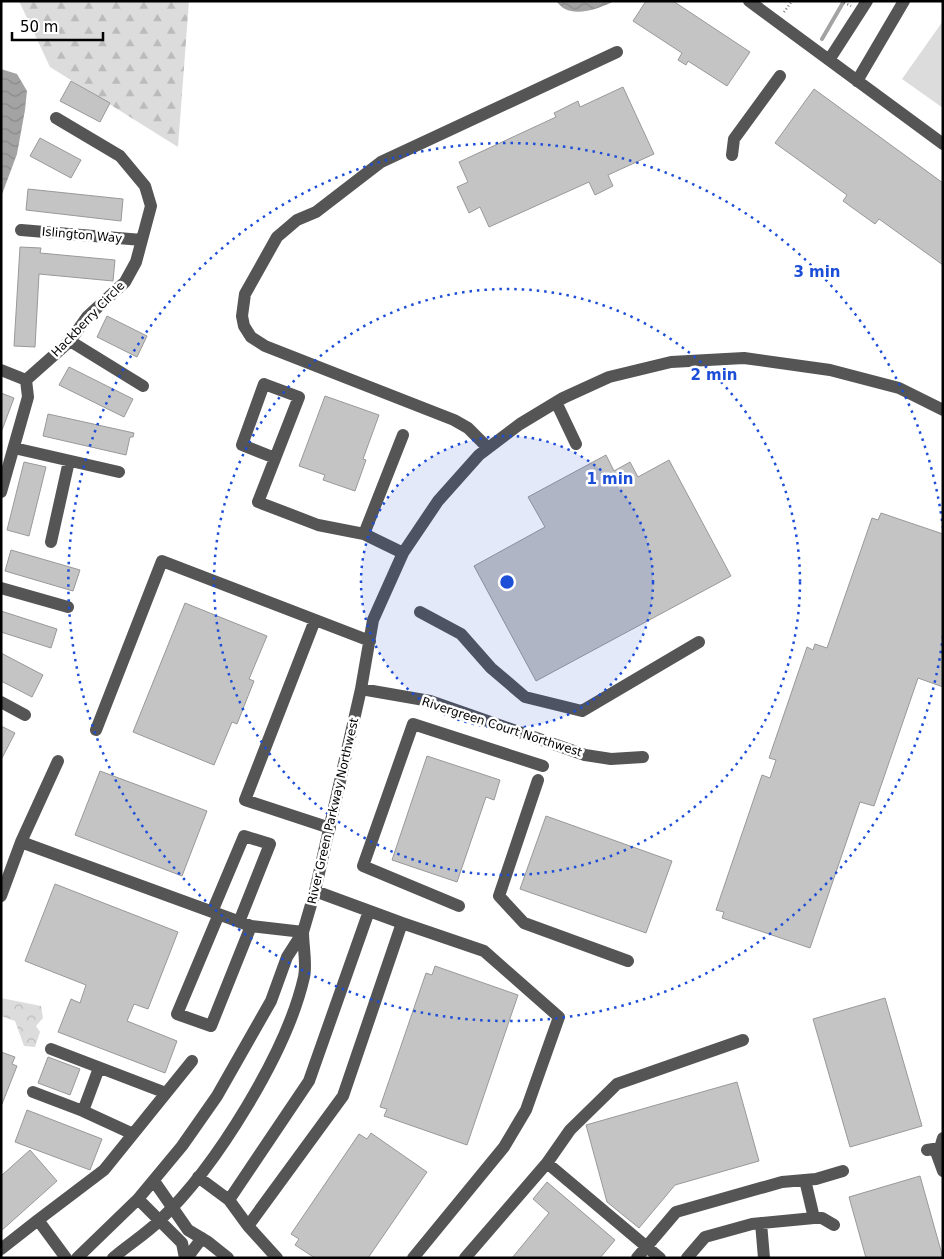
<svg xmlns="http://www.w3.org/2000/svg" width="944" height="1259" font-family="'DejaVu Sans',sans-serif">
<defs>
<pattern id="forest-firs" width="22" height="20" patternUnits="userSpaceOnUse" patternTransform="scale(1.25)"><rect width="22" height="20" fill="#dcdcdc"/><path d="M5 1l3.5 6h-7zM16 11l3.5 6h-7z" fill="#bbb"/></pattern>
<pattern id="park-crowns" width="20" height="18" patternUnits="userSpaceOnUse" patternTransform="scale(1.25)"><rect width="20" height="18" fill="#dcdcdc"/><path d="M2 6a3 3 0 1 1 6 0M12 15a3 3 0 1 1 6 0" fill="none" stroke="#bbb"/></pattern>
<pattern id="water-waves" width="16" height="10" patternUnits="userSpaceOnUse" patternTransform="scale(1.25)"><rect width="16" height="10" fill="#a3a3a3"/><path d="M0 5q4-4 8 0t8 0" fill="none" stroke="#8b8b8b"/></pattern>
</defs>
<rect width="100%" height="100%" fill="#fff"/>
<path fill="#dcdcdc" d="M 943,21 L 943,108 L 902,79 Z"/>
<path fill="url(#forest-firs)" d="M 19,1 L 189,1 L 178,147 L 50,67 Z"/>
<path fill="url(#park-crowns)" d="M 1,998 L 41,1006 L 43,1018 L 36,1026 L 40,1032 L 35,1047 L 24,1046 L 15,1021 L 1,1016 Z"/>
<path fill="url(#water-waves)" d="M 556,1 L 614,1 C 602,8 578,16 565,9 C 562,8 559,4 556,1 Z
M 1,69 L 17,74 L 27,91 L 25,110 L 17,154 L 1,197 Z"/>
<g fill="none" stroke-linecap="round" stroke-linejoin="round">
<path stroke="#a3a3a3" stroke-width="4" d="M 822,39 L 844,1"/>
</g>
<path fill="#c4c4c4" stroke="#999" d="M 646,1 L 673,1 L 750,52 L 727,86 L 688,61 L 686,65 L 678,60 L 682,53 L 633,21 Z
M 71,81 L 110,103 L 100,122 L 60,101 Z
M 623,87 L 654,154 L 608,175 L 613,186 L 595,195 L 589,182 L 489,227 L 480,207 L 469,213 L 457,187 L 468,182 L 459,162 L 556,117 L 554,113 L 578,101 L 580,107 Z
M 814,89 L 943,183 L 943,265 L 879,219 L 875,224 L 843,201 L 847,195 L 775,143 Z
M 40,138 L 81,160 L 71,178 L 30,156 Z
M 28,189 L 123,199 L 121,221 L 26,210 Z
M 20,247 L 41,248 L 40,253 L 115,260 L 113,281 L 39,274 L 35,347 L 14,346 Z
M 107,316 L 147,336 L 137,357 L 97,337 Z
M 69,367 L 133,399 L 124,417 L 59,385 Z
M 1,393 L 14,398 L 2,430 L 1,429 Z
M 325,396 L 379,415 L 363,459 L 366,460 L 355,491 L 323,480 L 325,475 L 299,466 Z
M 48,414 L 134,433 L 133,437 L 130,437 L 126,455 L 43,436 Z
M 606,455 L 614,471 L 630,462 L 638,477 L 669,460 L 731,576 L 536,681 L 474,566 L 545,527 L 528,497 Z
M 24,462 L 46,467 L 29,536 L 7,530 Z
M 881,513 L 943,534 L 943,687 L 918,678 L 874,806 L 860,802 L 810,948 L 722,918 L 724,912 L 716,910 L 762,775 L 770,778 L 776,760 L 769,758 L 807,647 L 813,650 L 815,644 L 827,648 L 872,518 L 878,520 Z
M 11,550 L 80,570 L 73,591 L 5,571 Z
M 185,603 L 267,636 L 249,679 L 254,681 L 237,724 L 232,722 L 214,765 L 133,732 Z
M 1,611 L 57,629 L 51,648 L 1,632 Z
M 1,653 L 43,675 L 32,697 L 1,681 Z
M 1,726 L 15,733 L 1,760 Z
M 427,756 L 500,780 L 494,800 L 486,797 L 457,882 L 392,860 Z
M 100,771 L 207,811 L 182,876 L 75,835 Z
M 546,816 L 672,861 L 646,933 L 520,889 Z
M 55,884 L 178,932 L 148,1009 L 134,1004 L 127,1021 L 177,1041 L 165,1073 L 58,1032 L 71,999 L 80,1003 L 86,985 L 25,961 Z
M 435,966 L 518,995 L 467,1145 L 384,1116 L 387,1109 L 380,1107 L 426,973 L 432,975 Z
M 885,998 L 922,1126 L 850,1147 L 813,1019 Z
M 1,1052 L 15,1057 L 12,1064 L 17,1066 L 2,1104 Z
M 48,1057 L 80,1069 L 70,1095 L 38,1083 Z
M 737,1082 L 759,1161 L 675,1185 L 639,1228 L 607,1202 L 586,1125 Z
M 27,1110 L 102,1139 L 90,1170 L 15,1142 Z
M 371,1133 L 427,1172 L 368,1258 L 315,1258 L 295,1245 L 299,1239 L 291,1234 L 359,1134 L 367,1139 Z
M 30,1150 L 57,1181 L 1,1231 L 1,1176 Z
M 920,1176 L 943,1258 L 866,1258 L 849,1197 Z
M 547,1182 L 615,1240 L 600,1258 L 512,1258 L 549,1213 L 533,1199 Z"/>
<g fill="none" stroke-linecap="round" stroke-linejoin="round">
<path stroke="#777" stroke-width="2.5" stroke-dasharray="1 2.5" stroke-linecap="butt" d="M 841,1 L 851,6
M 784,12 L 792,1"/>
<path stroke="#555" stroke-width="12" d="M 749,1 L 943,144
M 829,60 L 867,1
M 857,81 L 904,1
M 732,155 L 734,139 L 780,76
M 21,230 L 142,240
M 70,341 L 143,386
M 1,370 L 26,380
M 26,380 L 70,341 L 87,317 L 125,282 L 136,262 L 151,206 L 145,186 L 120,156 L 56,118
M 556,402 L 576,444
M 14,448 L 119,472
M 488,448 L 468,428 L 454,420 L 265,346 L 251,337 L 244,326 L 242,316 L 245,294 L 277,237 L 297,220 L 316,212 L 381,162 L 617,52
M 275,458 L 242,445 L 264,384 L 299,397 L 258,502 L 318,525 L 364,534
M 1,492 L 28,397 L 26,380
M 51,542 L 69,461
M 403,553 L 364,534 L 403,435
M 1,588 L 68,607
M 420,612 L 461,634 L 491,668 L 525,697 L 582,711 L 699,642
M 315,620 L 245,800 L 330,828
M 361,689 L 430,701 L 585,755 L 611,759 L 643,757
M 1,702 L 25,715
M 96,730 L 162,561 L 370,641
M 538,780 L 499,896 L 524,923 L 628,961
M 21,842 L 58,761
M 1,896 L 21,842 L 251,926 L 303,932
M 459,906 L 363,866 L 413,724 L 543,766
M 212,912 L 244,836 L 270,844 L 239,922
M 219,914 L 177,1014 L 211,1026 L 251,926
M 402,923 L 484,951 L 559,1017 L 526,1110 L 504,1147 L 413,1258
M 51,1049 L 166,1093
M 99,1068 L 83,1111 L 133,1134
M 33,1092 L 83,1111
M 935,1149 L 943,1171
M 927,1150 L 940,1148 L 943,1138
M 547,1163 L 660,1258
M 198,1177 L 229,1200
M 805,1180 L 814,1218 L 822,1218 L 834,1225
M 154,1181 L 188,1230 L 208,1242 L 228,1258
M 138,1199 L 182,1243 L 185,1258
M 38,1220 L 104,1170 L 192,1061
M 761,1223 L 764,1258
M 248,1226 L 229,1200 L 309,1081 L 369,911
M 1,1249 L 38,1220 L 66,1258
M 77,1258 L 138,1199 L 182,1146 L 217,1096 L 271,1001 L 287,957 L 303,932 L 315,891 L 361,689 L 373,620 L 403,553 L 438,501 L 479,455 L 520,424 L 563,398 L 609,377 L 671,362 L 744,358 L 830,370 L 899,388 L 943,410
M 113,1258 C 128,1245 146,1234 160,1220 C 216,1167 287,1052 304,977 C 307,964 303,946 303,932
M 187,1258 L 202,1238
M 277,1258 L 248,1226 L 343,1096 L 402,923 L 315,891
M 465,1258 L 547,1163 L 570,1130 L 617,1084 L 743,1040
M 637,1258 L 676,1212 L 782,1182 L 816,1179 L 843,1171
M 687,1258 L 705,1237 L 752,1224 L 814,1218"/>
</g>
<circle cx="507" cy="582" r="146" fill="#1d4ed8" fill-opacity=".12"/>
<g fill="none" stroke="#1d4ed8" stroke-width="2.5" stroke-dasharray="2.5 5">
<circle cx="507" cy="582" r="146"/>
<circle cx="507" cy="582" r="293"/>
<path d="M943 636A439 439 0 1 1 943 528"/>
</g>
<g text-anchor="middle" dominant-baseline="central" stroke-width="5" stroke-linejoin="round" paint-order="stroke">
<g font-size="12" fill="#000" stroke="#fff">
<text transform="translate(82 235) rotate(5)">Islington Way</text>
<text transform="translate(88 319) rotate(-46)">Hackberry Circle</text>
<text transform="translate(502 727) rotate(18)">Rivergreen Court Northwest</text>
<text transform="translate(333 811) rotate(-77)">River Green Parkway Northwest</text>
</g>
</g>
<circle cx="507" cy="582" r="8" fill="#1d4ed8" stroke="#fff" stroke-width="2.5"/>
<g font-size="15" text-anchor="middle" font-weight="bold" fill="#1d4ed8" stroke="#fff" stroke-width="5" stroke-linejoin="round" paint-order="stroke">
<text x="817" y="277">3 min</text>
<text x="714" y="380">2 min</text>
<text x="610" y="484">1 min</text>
</g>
<rect width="944" height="1259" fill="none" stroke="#000000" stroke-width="5"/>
<path d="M12 32v8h91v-8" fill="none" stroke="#000000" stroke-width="2.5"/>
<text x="20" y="32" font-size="15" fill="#000000" stroke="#ffffff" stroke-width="4" paint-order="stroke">50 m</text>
</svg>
